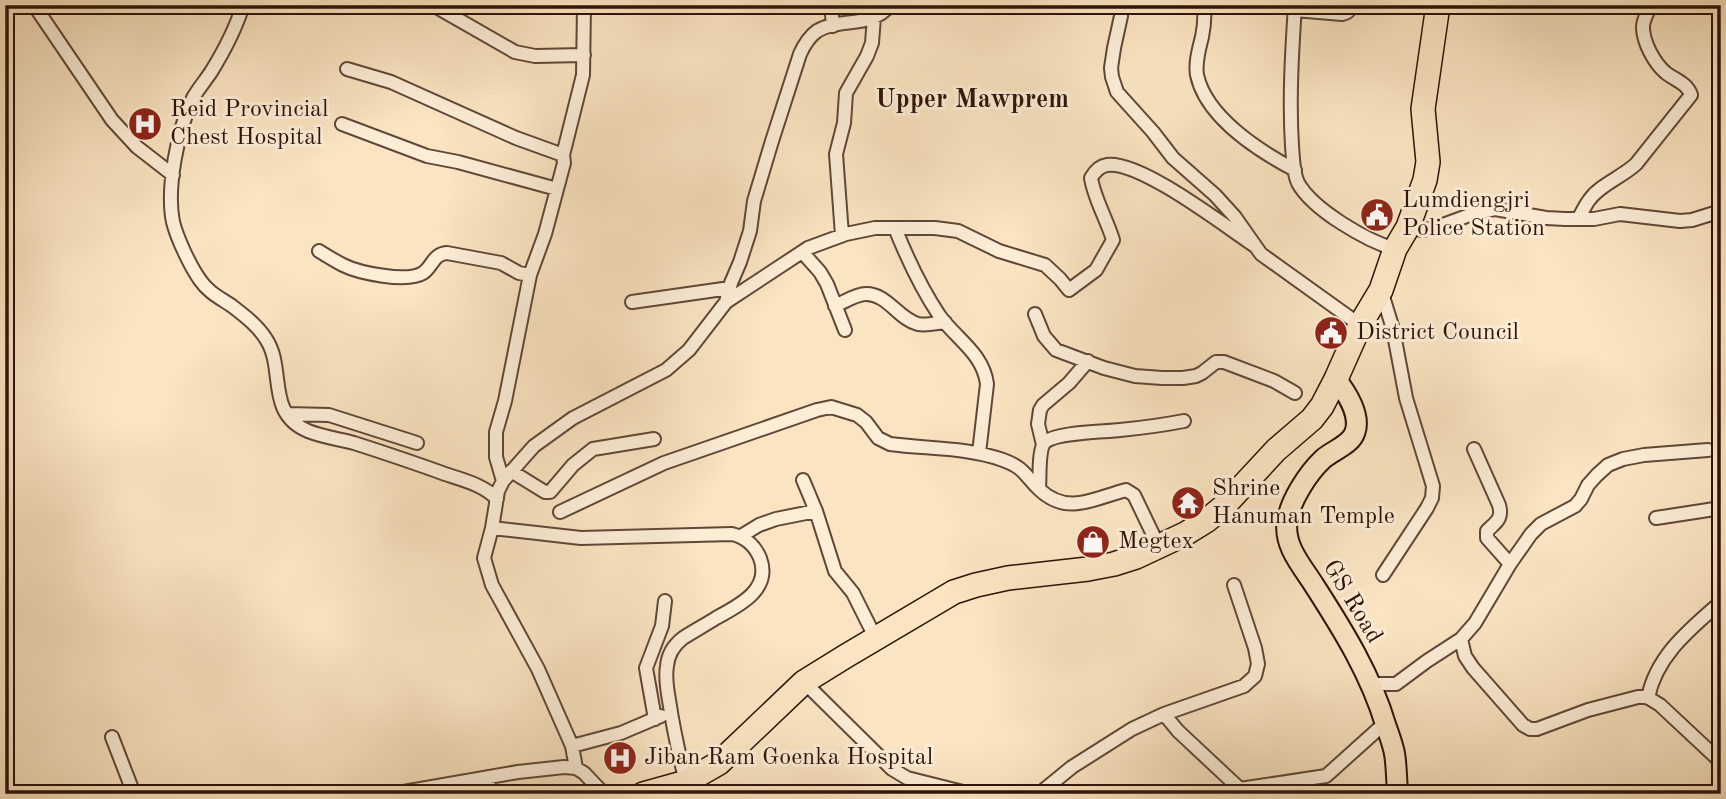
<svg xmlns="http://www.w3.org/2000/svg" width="1726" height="799" font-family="'Old Standard TT',serif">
<rect width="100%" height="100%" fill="#fae4c1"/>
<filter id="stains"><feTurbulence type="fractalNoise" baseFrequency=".00286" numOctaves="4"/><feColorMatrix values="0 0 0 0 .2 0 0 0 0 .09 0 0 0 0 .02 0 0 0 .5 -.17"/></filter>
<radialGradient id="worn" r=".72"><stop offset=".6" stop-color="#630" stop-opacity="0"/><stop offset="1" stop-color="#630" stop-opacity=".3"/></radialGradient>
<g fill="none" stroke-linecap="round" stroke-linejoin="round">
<g stroke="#604737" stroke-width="16">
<path id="street" d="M 34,5 L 112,120 L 137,147 L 173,175
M 243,5 C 236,28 224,51 211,72 C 205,81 198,89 193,98 C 178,129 166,188 173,222 C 177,238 190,266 200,280 C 208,292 220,298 232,306 C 245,316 258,326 266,339 C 286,369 265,413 308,431 C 323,437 339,439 354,443 C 385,453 415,463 445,474 C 463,480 484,485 497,499
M 433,5 L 515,52 L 535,56 L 584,55
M 831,5 L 833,26
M 1121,5 L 1121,16 L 1114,48 L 1111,68 L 1112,77 L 1117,92 L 1153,132 L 1173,158 L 1215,195 L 1235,217 L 1261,254 L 1360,325
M 1204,5 C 1205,16 1204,27 1202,37 C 1199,49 1195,62 1197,75 C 1206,117 1259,151 1295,170
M 1295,5 C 1292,52 1289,99 1292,146 C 1293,158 1293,173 1298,183 C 1313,210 1367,241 1395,249
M 1295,10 L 1342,14 C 1348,13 1350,11 1351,5
M 347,69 L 391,82 L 516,138 L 563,155
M 342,124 L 427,156 L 458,162 L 557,189
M 1578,219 C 1582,213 1585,205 1590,199 C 1600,185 1622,177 1636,164 L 1691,95 C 1687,83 1675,80 1666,73 C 1654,63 1643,42 1643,27 C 1643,19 1648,12 1651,5
M 1408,227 L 1421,230 L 1432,229 L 1475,213 L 1495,209 L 1546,218 L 1565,219 L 1594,219 L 1620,214 L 1680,221 L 1692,220 L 1721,211
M 895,228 C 907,258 921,288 939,315 C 956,339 983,353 987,384 L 979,453
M 842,235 L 836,154 L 844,123 L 846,93 L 867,56 L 872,43 L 874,17
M 319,251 C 327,256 335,261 343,265 C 359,273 407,283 423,273 C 433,266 433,254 447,253 L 501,263 L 519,273 L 530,275
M 803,253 L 820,272 L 827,284 L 845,330
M 1381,290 L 1393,329 L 1406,398 L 1433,486 L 1432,498 L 1427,508 L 1383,575
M 632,302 L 730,288
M 726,302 L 731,283 L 740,262 L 750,231 L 754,201 L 772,141 L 800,54 C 804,45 809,37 817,31 C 840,17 871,29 890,5
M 835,306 C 844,302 856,294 866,294 C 888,294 898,319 918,324 C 926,326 936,323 945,322
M 1035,314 L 1044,336 L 1056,350 L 1104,368 L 1135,376 L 1162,378 L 1183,378 L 1196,376 L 1202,373 L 1216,362 L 1224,362 L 1274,381 L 1295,393
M 287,414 L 329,415 L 417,443
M 1043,445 L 1038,424 L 1040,410 L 1043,405 L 1069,383 L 1088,361
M 1474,449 L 1499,505 C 1503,519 1496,522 1487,531 L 1487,538 L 1510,564
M 511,471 L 545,492 L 550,492 L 573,465 L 593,449 L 654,439
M 803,480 L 816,511 L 835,571 L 853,593 L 876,639
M 503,481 L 496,457 L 496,432 L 505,401 L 530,275 L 545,234 L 564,163 L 563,155 L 583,75 L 584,5
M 1039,489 C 1040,479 1038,449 1045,442 C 1057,432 1104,432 1120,430 C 1141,428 1163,425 1184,421
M 560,512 L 664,463 L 817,410 L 831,407 L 857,415 L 866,422 L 878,438 L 890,444 C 927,449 967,447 1003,460 C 1025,468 1025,476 1040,490 C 1068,516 1095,498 1126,490 L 1134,495 L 1159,547
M 1656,518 L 1721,508
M 492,528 L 484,558 L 492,585 L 538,669 L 572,746 L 576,768
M 741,536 L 759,525 L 776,519 L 816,511
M 1461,639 L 1465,656 L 1473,668 L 1523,725 L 1530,729 L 1537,729 L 1588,710 L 1638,697 L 1647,697 L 1660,705 L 1721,762
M 804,682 L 892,769 L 907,778 L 971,794
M 1370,684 L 1396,684 L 1427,661 L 1461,639 L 1475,623 L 1510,564 L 1531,534 L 1541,524 L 1575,506 L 1581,499 L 1588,485 L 1597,475 L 1608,465 L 1623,459 L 1644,455 L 1708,450
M 1648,698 C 1656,656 1690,629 1721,602
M 1164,714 L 1178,731 L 1240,789
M 655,719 L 646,668 L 662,626 L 665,601
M 112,737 L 134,794
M 572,746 L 621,733 L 661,716
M 488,777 L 490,794
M 686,782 C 679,755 673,727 669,700 C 667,689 665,677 667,666 C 668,654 674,645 683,638 C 694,631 705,625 716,618 C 738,606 772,590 760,558 C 755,546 745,537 732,534 L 581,538 L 492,528 L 498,491 L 503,481 L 534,446 L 573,418 L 666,370 L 689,350 L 726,302 L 808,248 L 846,234 L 875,228 L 935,228 L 958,231 L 999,251 L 1045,265 L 1060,279 L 1069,290 L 1096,270 L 1113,240 C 1107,220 1094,198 1091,178 C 1095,171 1100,166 1107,165 C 1140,160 1226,227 1255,246
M 392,794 L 518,772 L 564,767 L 576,768 L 584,773 L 604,794
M 1039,794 L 1072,767 L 1132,729 L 1164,714 L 1244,686 L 1255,676 L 1258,664 L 1255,648 L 1234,585
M 1232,794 L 1240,789 L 1326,776 L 1385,723"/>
</g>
<g stroke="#2d1309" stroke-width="23">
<path id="primary" d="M 1336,379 C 1346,392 1361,415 1355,432 C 1351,445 1333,450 1323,459 C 1308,473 1289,502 1287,523 C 1284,546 1302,566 1314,585 C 1343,630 1371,675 1386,726 C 1389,734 1392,743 1394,751 C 1397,765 1396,780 1398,794"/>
</g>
<g stroke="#2d1309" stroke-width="26">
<path id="highway" d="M 643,794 L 686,782 L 719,763 L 804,682 L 846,656 L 954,592 L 976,585 L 1008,578 L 1088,569 L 1114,564 L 1136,557 L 1185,534 L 1206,521 L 1223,507 L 1276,450 L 1312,419 L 1322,406 L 1336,379 L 1360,325 L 1381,290 L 1395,249 L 1408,227 L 1425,180 L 1428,162 L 1423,109 L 1438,5"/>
</g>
<use href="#street" stroke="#fcedd7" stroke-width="12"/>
<use href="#primary" stroke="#fae4c1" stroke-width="19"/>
<use href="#highway" stroke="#fae4c1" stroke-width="23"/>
</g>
<defs>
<g id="hospital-disc" transform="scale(1.75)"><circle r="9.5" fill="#8f2418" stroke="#fcedd7"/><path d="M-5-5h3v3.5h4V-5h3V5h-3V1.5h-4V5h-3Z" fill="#fff"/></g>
<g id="civic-disc" transform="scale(1.75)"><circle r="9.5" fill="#8f2418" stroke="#fcedd7"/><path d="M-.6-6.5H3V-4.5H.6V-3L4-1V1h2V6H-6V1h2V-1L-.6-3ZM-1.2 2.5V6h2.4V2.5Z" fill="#fff"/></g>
<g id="temple-disc" transform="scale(1.75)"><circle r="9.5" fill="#8f2418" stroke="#fcedd7"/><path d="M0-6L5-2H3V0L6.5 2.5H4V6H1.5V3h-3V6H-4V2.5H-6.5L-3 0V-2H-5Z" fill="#fff"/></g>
<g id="shop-disc" transform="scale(1.75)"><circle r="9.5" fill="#8f2418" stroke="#fcedd7"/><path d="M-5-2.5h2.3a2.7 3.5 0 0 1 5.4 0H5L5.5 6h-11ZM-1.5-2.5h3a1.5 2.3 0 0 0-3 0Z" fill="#fff"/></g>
</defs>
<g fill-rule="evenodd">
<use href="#hospital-disc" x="145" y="124"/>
<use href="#civic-disc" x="1377" y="215"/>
<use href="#civic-disc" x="1331" y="333"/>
<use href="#temple-disc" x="1188" y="503"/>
<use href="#shop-disc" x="1093" y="542"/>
<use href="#hospital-disc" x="620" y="758"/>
</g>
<g text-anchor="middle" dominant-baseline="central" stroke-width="6" stroke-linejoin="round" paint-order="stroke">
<g font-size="24" fill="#2d1309" stroke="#fcedd7" text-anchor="start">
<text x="170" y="110">Reid Provincial<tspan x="170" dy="28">Chest Hospital</tspan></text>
<text x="1402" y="201">Lumdiengjri<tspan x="1402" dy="28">Police Station</tspan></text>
<text x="1356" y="333">District Council</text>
<text x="1212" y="489">Shrine<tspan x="1212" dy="28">Hanuman Temple</tspan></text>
<text x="1118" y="542">Megtex</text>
<text x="644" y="758">Jiban Ram Goenka Hospital</text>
</g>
<g font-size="24" fill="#2d1309" stroke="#fcedd7">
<text transform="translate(1352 602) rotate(59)">GS Road</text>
</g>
<g font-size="26" font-weight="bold" fill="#2d1309" stroke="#fcedd7">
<text x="972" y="100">Upper Mawprem</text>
</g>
</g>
<rect width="1726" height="799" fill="none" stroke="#fae4c1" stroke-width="28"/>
<rect x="7" y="7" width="1712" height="785" fill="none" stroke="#2d1309" stroke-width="3.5"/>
<rect x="14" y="14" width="1698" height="771" fill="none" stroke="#2d1309" stroke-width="2"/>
<rect width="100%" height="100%" filter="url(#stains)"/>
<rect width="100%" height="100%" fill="url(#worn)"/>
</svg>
